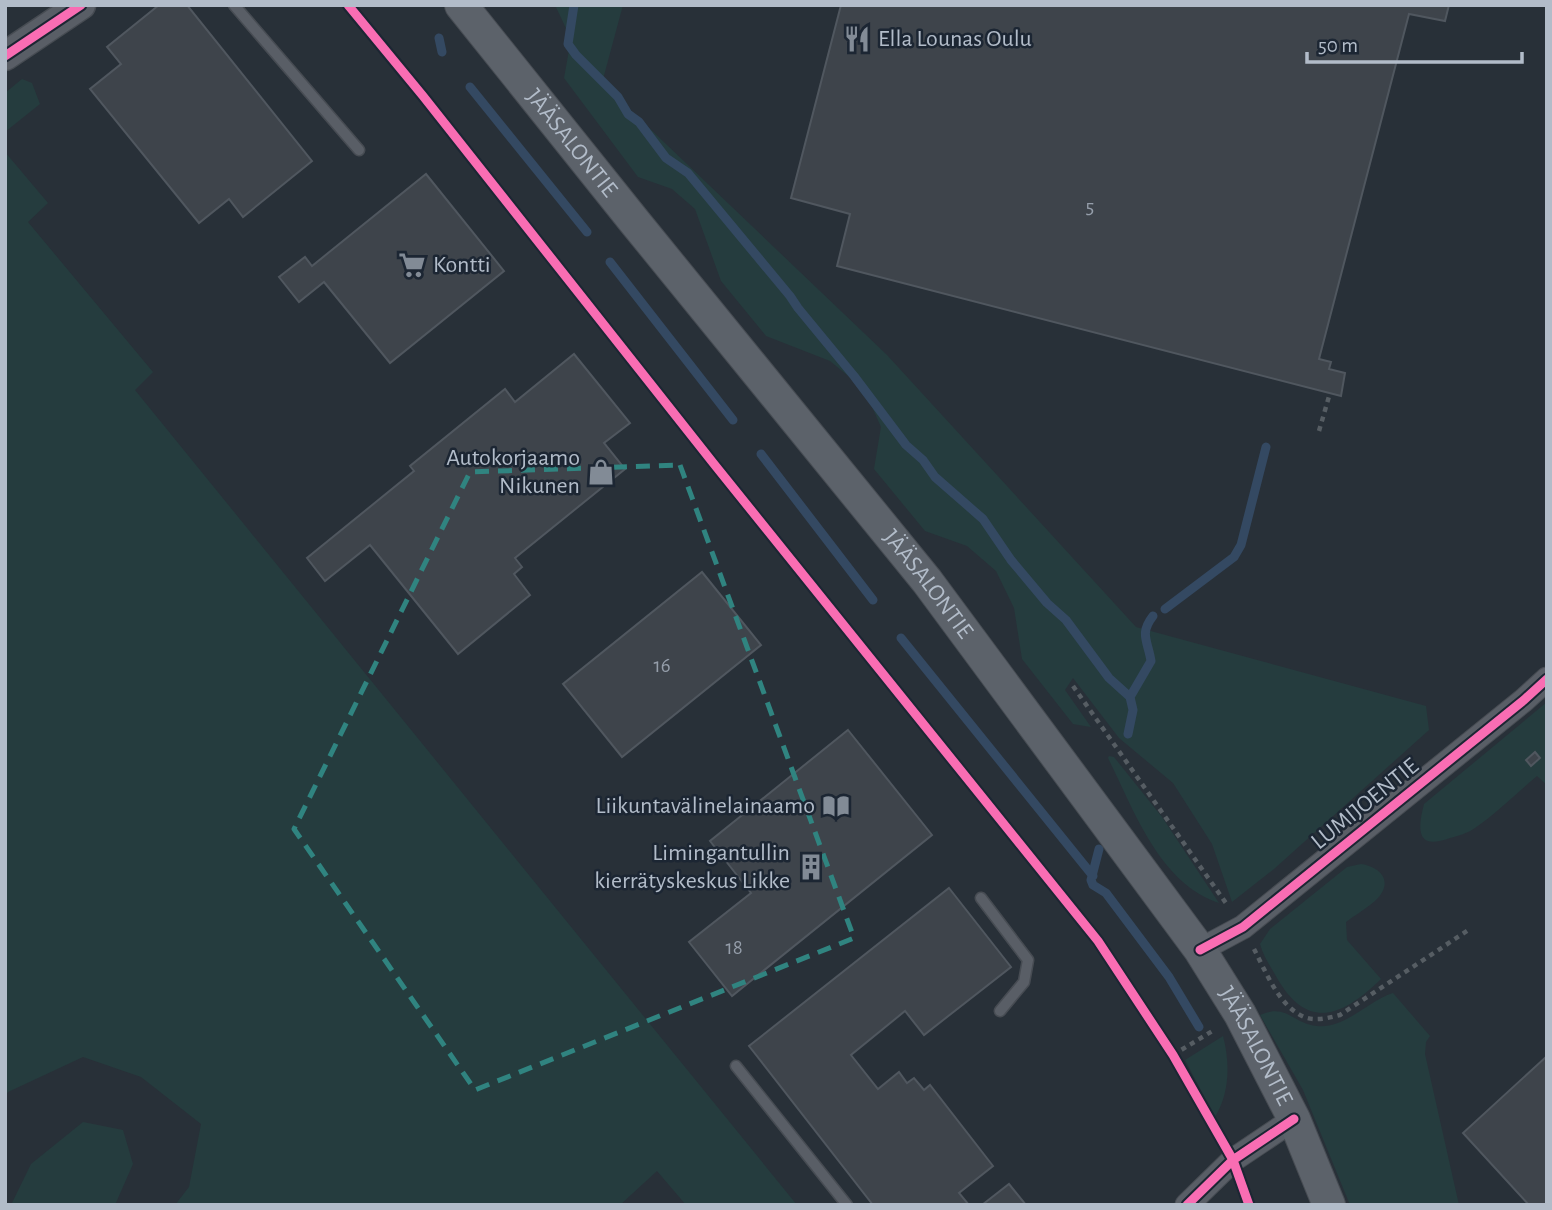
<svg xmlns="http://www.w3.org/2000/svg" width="1552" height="1210" font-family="'Alegreya Sans',sans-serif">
<rect width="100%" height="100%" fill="#283038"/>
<path fill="#253c3e" d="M 555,5 L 623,5 L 602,83 L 887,355 L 1136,627 L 1426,706 L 1429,730 L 1274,869 L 1232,902 L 1212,844 L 1173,783 L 1119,738 L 1073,678 L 1065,690 L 1091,727 L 1073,724 L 1022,659 L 1014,608 L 996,571 L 967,546 L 925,531 L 874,469 L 881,427 L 864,389 L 830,361 L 766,336 L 721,281 L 695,209 L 672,189 L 638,177 L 564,78 L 571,39 Z
M 22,79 L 32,83 L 40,104 L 5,132 L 5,93 Z
M 5,152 L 48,203 L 28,222 L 153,372 L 135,390 L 797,1205 L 686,1205 L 657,1171 L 620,1205 L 175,1205 L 189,1187 L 201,1124 L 141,1077 L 83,1057 L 8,1092 L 5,1097 Z
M 1547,702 L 1547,785 L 1537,776 C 1517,793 1497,813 1475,828 C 1468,833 1458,836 1450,838 C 1417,850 1417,831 1424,804 Z
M 1109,756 L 1114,757 L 1162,817 L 1219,903 C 1159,883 1134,810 1108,758 Z
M 1361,864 C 1376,866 1392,877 1381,894 C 1376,903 1355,915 1346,922 L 1347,940 L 1381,979 C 1343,1016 1308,1032 1277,978 C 1271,967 1263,956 1260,944 L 1270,929 L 1347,867 Z
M 1393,993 L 1430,1036 L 1426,1042 L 1425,1054 L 1459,1205 L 1350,1205 L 1303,1090 L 1260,1015 C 1287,1003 1293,1024 1317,1026 C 1345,1029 1368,1001 1393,993 Z
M 1223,1036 C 1230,1062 1230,1093 1215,1117 L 1185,1060 Z
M 83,1122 L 123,1130 L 133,1164 L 115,1205 L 11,1205 L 31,1164 Z"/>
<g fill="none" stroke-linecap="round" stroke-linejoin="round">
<path stroke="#344962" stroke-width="9" d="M 574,5 L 568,44 L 576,55 L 618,97 L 628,114 L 639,122 L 666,158 L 688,173 L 790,296 L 798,308 L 854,376 L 906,445 L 923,460 L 935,477 L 983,519 L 1011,560 L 1047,603 L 1066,620 L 1109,678 L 1130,697
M 439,38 L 442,52
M 470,87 L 587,232
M 610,262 L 733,420
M 761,454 L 873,600
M 1165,609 L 1234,557 L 1241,545 L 1266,447
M 901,638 L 1093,876
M 1128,734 L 1133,710 L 1130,697 L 1151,661 C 1148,641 1139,634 1153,616
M 1099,849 L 1091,880 L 1093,885 L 1106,893 L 1169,977 L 1199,1027"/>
</g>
<path fill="#3e444b" stroke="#50575f" stroke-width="2" d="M 159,5 L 187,5 L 312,161 L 243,217 L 229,199 L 199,223 L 90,89 L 121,64 L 107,47 Z
M 841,5 L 1449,5 L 1445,21 L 1409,14 L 1319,359 L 1331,362 L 1329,369 L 1345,373 L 1341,396 L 837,266 L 850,214 L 791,198 Z
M 426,174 L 504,271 L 390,363 L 324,282 L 299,302 L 279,277 L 305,257 L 312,266 Z
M 574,354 L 630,423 L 604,443 L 625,469 L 515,558 L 522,567 L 514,574 L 530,595 L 458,654 L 370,545 L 325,581 L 307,558 L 414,471 L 410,466 L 505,389 L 515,402 Z
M 702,572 L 761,645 L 622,757 L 563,684 Z
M 848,730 L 932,835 L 732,996 L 689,942 L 751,893 L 710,841 Z
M 1535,752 L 1540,758 L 1531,766 L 1526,760 Z
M 949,888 L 1011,967 L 924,1035 L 905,1011 L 851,1055 L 878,1089 L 899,1072 L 907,1083 L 914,1078 L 924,1090 L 930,1085 L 993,1166 L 959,1193 L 969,1205 L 873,1205 L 749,1046 Z
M 1547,1056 L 1547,1205 L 1529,1205 L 1463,1133 Z
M 1009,1184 L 1026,1205 L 982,1205 Z"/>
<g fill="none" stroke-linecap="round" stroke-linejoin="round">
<g stroke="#474c53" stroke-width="13">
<path id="service" d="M 234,5 L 359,150
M 981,898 L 1028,960 L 1024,982 L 1000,1011
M 736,1066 L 847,1205"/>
</g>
<g stroke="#474c53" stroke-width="25">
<path id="minor" d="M 1200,950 L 1243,927 L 1524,700 L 1547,679
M 1187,1205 L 1233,1160 L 1294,1119"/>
</g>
<g stroke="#474c53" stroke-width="31">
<path id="tertiary" d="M 5,56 L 81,5"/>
</g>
<g stroke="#474c53" stroke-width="34">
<g id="secondary">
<path id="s1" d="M 461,5 L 634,221 L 927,581 L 1200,950 L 1240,1014 L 1294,1119 L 1329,1205"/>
</g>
</g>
<path stroke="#565d63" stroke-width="4.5" stroke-dasharray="5 5" stroke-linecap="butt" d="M 1319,431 L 1330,393
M 1073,686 L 1228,906
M 1254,949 C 1266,972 1278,1004 1302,1016 C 1314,1022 1328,1018 1340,1015 L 1470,929
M 1173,1055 L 1214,1030"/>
<use href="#service" stroke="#595e66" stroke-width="10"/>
<use href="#minor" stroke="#595e66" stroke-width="23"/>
<use href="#tertiary" stroke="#595e66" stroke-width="28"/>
<use href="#secondary" stroke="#5c626a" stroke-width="32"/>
<g stroke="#1c2633" stroke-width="13">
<path id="cycleway" d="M 348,5 L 423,96 L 714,464 L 1098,941 L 1173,1055 L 1233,1160 L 1249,1205
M 5,56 L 81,5
M 1200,950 L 1243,927 L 1524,700 L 1547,679
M 1187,1205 L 1233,1160 L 1294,1119"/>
</g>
<use href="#cycleway" stroke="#f96db3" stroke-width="9"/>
</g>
<path fill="none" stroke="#308480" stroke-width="5" stroke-dasharray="14 9" stroke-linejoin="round" d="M 680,465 L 854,938 L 475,1090 L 294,829 L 470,472 Z"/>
<defs>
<g id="restaurant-bare" transform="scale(2.1)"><path d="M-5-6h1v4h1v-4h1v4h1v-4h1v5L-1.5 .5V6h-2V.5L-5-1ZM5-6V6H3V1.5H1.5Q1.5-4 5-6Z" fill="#828b96" stroke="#1c2633" stroke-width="2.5" paint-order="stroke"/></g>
<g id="supermarket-bare" transform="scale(2.1)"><path d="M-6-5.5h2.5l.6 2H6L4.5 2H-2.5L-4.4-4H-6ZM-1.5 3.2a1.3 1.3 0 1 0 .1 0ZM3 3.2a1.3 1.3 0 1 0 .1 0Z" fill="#828b96" stroke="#1c2633" stroke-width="2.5" paint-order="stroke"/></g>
<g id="shop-bare" transform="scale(2.1)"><path d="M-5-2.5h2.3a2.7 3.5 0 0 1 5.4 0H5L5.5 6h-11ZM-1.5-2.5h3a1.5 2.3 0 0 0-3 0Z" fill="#828b96" stroke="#1c2633" stroke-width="2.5" paint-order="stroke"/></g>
<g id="library-bare" transform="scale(2.1)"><path d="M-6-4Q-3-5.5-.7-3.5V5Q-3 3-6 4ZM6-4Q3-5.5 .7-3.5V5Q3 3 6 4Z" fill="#828b96" stroke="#1c2633" stroke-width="2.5" paint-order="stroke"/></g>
<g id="building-bare" transform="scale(2.1)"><path d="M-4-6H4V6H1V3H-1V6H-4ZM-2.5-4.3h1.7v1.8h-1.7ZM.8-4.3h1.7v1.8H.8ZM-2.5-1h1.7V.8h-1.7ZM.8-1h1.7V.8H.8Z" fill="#828b96" stroke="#1c2633" stroke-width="2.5" paint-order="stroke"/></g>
</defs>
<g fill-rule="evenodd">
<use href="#restaurant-bare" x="857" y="39"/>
<use href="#supermarket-bare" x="412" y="265"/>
<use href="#shop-bare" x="601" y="472"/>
<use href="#library-bare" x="836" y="806"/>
<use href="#building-bare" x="811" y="867"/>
</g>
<g text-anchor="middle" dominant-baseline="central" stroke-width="5" stroke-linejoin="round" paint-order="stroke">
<g font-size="21" fill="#959eaa">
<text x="1090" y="206">5</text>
<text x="662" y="665">16</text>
<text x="734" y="947">18</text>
</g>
<g font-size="24" fill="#b2bcc9" stroke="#1c2633" text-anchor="end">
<text x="878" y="39" text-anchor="start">Ella Lounas Oulu</text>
<text x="433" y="265" text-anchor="start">Kontti</text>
<text x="580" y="458">Autokorjaamo<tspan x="580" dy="28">Nikunen</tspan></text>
<text x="815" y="806">Liikuntavälinelainaamo</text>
<text x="790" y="853">Limingantullin<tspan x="790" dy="28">kierrätyskeskus Likke</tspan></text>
</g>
<g font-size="24" fill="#b2bcc9" stroke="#1c2633">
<text stroke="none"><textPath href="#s1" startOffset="177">JÄÄSALONTIE</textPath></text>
<text stroke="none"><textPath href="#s1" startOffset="744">JÄÄSALONTIE</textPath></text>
<text transform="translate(1365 804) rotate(-39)">LUMIJOENTIE</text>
<text stroke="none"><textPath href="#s1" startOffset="1311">JÄÄSALONTIE</textPath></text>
</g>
</g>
<rect width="1552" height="1210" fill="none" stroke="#b2bcc9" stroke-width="14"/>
<path d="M1307 52v10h215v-10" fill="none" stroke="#b2bcc9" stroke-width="3.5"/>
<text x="1318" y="52" font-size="21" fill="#b2bcc9" stroke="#1c2633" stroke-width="5" paint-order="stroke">50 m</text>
</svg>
